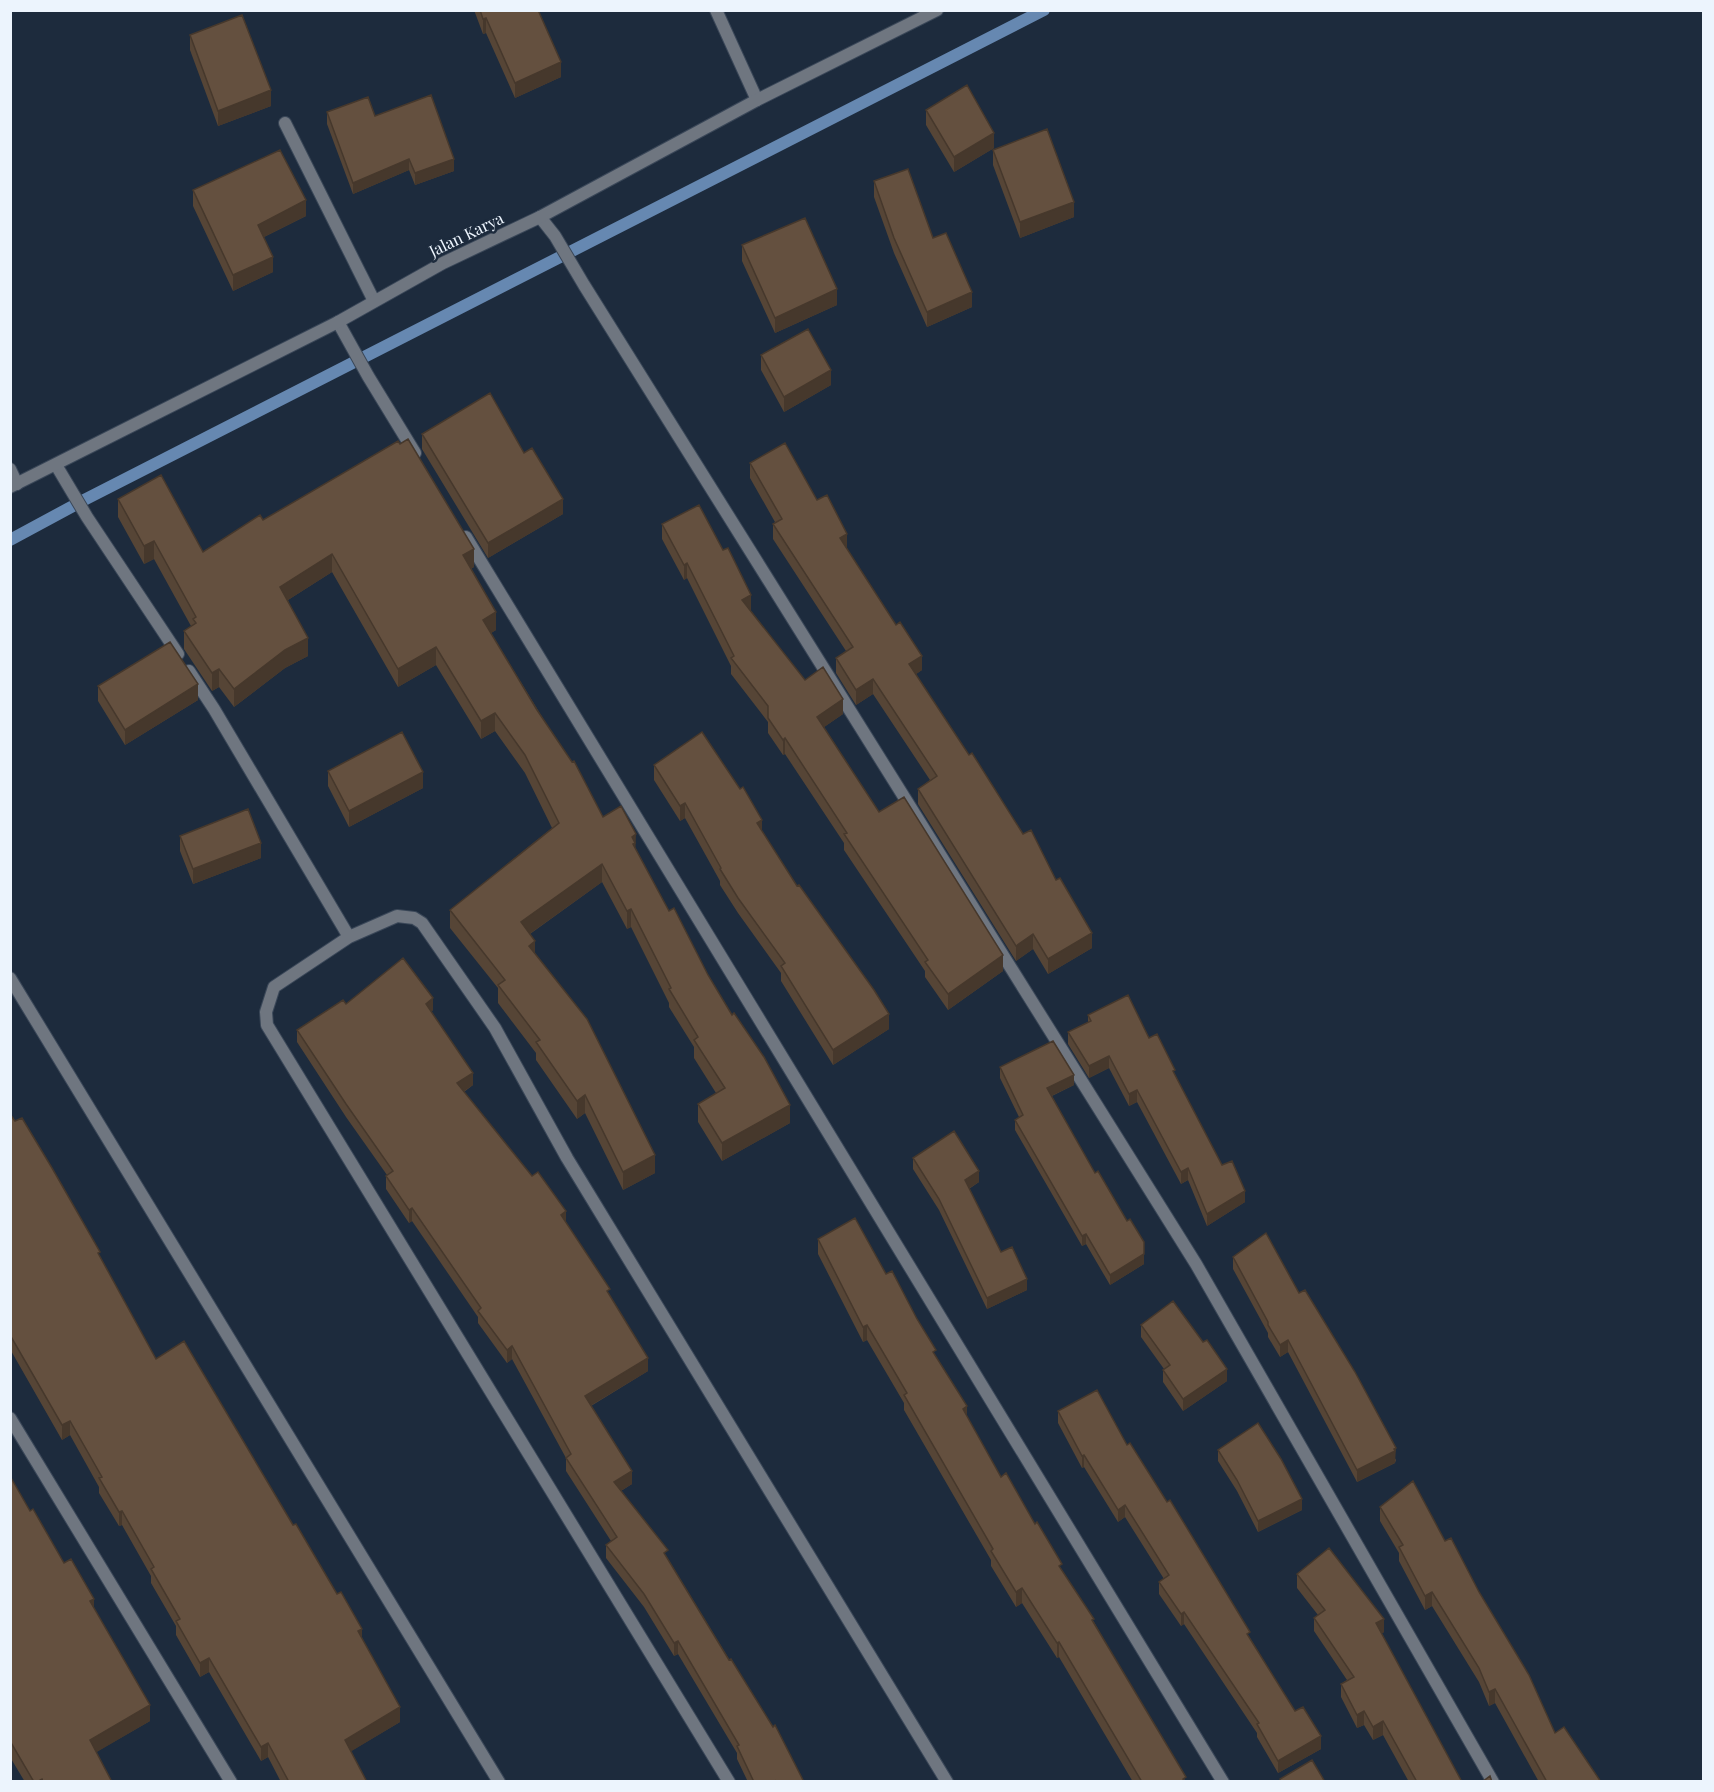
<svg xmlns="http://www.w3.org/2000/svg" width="1714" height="1792" font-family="'Playfair Display',serif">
<rect width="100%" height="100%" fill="#1d2b3d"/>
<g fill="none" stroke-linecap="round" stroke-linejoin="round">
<path stroke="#6688b1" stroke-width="12" d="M 10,540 L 86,499 L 1044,10"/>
<g stroke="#3a4758" stroke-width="14">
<path id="service" d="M 285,123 L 374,301"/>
</g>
<g stroke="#3a4758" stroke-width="14">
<path id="minor" d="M 716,10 L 757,100
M 540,217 L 555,236 L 584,285 L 1196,1264 L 1493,1782
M 338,322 L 368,376 L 415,453
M 56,465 L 87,517 L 178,654
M 10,469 L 17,484
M 466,537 L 1223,1782
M 189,671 L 214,709 L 349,937
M 10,978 L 499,1782
M 10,1418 L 231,1782
M 729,1782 L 267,1025 L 266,1012 L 274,987 L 349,937 L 397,916 L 414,918 L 422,923 L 495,1028 L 567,1158 L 947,1782"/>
</g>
<g stroke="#3a4758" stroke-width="14">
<path id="tertiary" d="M 10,487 L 338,322 L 443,263 L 540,217 L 757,100 L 937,10"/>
</g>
<use href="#service" stroke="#6f7680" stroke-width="12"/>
<use href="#minor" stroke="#6f7680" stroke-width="12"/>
<use href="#tertiary" stroke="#6f7680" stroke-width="12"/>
</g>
<path fill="#564536" d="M 474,10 L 538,10 L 561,77 L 515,98 L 486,33 L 483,34 Z
M 190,35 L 271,106 L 218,126 L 190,50 Z
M 926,110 L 994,148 L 954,172 L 926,125 Z
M 327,112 L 375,116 L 454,171 L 415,185 L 409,170 L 353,194 L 327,124 Z
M 993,150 L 1074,217 L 1020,238 L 993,165 Z
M 874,181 L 972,307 L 927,327 L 894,253 L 874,197 Z
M 193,190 L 306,216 L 264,237 L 273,272 L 233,291 L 193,206 Z
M 742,245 L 837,305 L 775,333 L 742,261 Z
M 761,355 L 831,385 L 784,412 L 761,370 Z
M 422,434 L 524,453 L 563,514 L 488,558 L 422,449 Z
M 750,463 L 817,500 L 922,670 L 916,674 L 1092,948 L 1048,974 L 1033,949 L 1016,961 L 918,804 L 918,789 L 930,780 L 873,694 L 856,705 L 836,673 L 836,658 L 846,651 L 773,539 L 773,524 L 775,522 L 750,478 Z
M 118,499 L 203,552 L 263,520 L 474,567 L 471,569 L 496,630 L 491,633 L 603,817 L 636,849 L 669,911 L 708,975 L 790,1123 L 722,1161 L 698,1122 L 698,1104 L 716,1093 L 694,1058 L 694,1047 L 669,1007 L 669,1003 L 631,927 L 627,929 L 602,882 L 530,934 L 535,954 L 655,1173 L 623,1190 L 585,1113 L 577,1119 L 536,1060 L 536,1053 L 498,1003 L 498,988 L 450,928 L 450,910 L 552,828 L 525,773 L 495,731 L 481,739 L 436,665 L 398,687 L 332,572 L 288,600 L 308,656 L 285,668 L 234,707 L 219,687 L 212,691 L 184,649 L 184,631 L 191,626 L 154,559 L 144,564 L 118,517 Z
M 662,524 L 751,611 L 805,680 L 843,714 L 824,727 L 879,812 L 1003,971 L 948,1010 L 925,977 L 925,971 L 844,850 L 844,843 L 785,754 L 783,755 L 768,733 L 768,722 L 731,674 L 731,666 L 687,578 L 684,580 L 662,539 Z
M 98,686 L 198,700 L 125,745 L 98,701 Z
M 654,765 L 762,831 L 889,1029 L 833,1065 L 781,981 L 781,973 L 738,913 L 720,885 L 720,881 L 685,818 L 680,821 L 654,780 Z
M 328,771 L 423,788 L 349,827 L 328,786 Z
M 180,836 L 261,858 L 193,884 L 180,851 Z
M 346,1004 L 433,1010 L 431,1012 L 473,1085 L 464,1092 L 566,1222 L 610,1296 L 648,1371 L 591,1406 L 632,1484 L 621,1491 L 668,1559 L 804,1782 L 748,1782 L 737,1759 L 737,1753 L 678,1654 L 674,1656 L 644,1607 L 606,1558 L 606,1545 L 611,1541 L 566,1471 L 566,1458 L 512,1359 L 507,1363 L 478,1323 L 478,1317 L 412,1221 L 409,1223 L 386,1189 L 386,1176 L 387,1175 L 346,1117 L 297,1042 L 297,1030 Z
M 1088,1015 L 1149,1038 L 1175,1076 L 1222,1165 L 1245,1202 L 1207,1226 L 1188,1180 L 1181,1184 L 1137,1102 L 1129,1106 L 1109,1068 L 1089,1078 L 1068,1044 L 1068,1032 L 1088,1022 Z
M 1000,1067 L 1074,1085 L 1052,1096 L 1144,1264 L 1110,1285 L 1086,1244 L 1082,1246 L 1015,1130 L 1015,1120 L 1019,1117 L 1000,1078 Z
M 10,1114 L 100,1258 L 156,1359 L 293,1525 L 362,1640 L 400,1722 L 351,1751 L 367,1782 L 281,1782 L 268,1757 L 261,1761 L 209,1672 L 200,1677 L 176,1635 L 176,1626 L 151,1583 L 151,1576 L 122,1525 L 119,1526 L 99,1493 L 99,1487 L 70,1435 L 62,1440 L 10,1349 Z
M 913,1158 L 979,1182 L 969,1189 L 1001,1252 L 1027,1290 L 987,1309 L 939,1210 L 913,1169 Z
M 818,1239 L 886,1274 L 936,1357 L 967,1417 L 1001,1477 L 1062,1571 L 1094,1622 L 1186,1782 L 1133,1782 L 1059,1657 L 1057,1658 L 1022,1603 L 1016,1607 L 991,1566 L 991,1560 L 904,1410 L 904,1403 L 867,1340 L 863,1342 L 818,1254 Z
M 1233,1257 L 1299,1293 L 1396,1460 L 1395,1463 L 1357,1482 L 1288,1352 L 1280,1357 L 1268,1337 L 1268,1333 L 1233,1269 Z
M 1141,1325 L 1203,1342 L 1227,1381 L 1183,1411 L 1163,1382 L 1163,1370 L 1164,1369 L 1141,1337 Z
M 1058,1411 L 1127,1445 L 1250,1638 L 1295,1711 L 1321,1749 L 1278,1773 L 1257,1737 L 1257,1733 L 1184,1624 L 1181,1626 L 1159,1594 L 1159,1582 L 1164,1579 L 1125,1517 L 1118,1522 L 1084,1467 L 1082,1468 L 1058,1423 Z
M 1218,1450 L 1302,1510 L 1258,1532 L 1237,1491 L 1218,1461 Z
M 10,1476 L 30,1511 L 64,1563 L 94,1608 L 150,1721 L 96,1752 L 112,1782 L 25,1782 L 10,1757 Z
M 1380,1507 L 1445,1541 L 1555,1733 L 1601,1782 L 1539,1782 L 1495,1703 L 1489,1706 L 1479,1682 L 1432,1606 L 1425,1610 L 1399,1561 L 1399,1553 L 1380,1521 Z
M 1297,1574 L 1384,1632 L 1381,1634 L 1462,1782 L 1409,1782 L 1383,1735 L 1373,1740 L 1364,1725 L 1357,1728 L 1341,1697 L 1341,1684 L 1347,1680 L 1314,1631 L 1314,1618 L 1318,1615 L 1297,1588 Z"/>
<path fill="#46382c" d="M 486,18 L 486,33 L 483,34 L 483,19 Z
M 561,62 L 561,77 L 515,98 L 515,83 Z
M 271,90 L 271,106 L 218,126 L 218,111 Z
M 994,133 L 994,148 L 954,172 L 954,157 Z
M 409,159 L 409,170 L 353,194 L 353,183 Z
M 454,159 L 454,171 L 415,185 L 415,173 Z
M 306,200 L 306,216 L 258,240 L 258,225 Z
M 1074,202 L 1074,217 L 1020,238 L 1020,222 Z
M 273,257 L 273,272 L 233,291 L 233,275 Z
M 837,289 L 837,305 L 775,333 L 775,318 Z
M 972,292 L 972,307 L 927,327 L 927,312 Z
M 831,370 L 831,385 L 784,412 L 784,397 Z
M 563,499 L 563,514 L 488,558 L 488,543 Z
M 847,534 L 847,549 L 840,538 Z
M 154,541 L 154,559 L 144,564 L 144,546 Z
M 474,549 L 474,567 L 463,573 L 463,555 Z
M 332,554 L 332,572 L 280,605 L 280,587 Z
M 687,563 L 687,578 L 684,580 L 684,565 Z
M 751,595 L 751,611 L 742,615 L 742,600 Z
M 496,612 L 496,630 L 483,638 L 483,620 Z
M 308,638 L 308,656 L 285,668 L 234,707 L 234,689 L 285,650 Z
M 436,647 L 436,665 L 398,687 L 398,669 Z
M 922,656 L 922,670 L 909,679 L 909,664 Z
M 219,669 L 219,687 L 212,691 L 212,673 Z
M 873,679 L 873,694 L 856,705 L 856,690 Z
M 198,684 L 198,700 L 125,745 L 125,730 Z
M 843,699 L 843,714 L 817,732 L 817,717 Z
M 495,713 L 495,731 L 481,739 L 481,721 Z
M 785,738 L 785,754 L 783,755 L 783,740 Z
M 423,772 L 423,788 L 349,827 L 349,811 Z
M 685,803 L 685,818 L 680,821 L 680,806 Z
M 762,820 L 762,835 L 757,823 Z
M 636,834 L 635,861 L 632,837 Z
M 261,843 L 261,858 L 193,884 L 193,869 Z
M 602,864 L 602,882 L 521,940 L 521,922 Z
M 631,909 L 631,927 L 627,929 L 627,911 Z
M 1092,933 L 1092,948 L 1048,974 L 1048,959 Z
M 1033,934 L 1033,949 L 1016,961 L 1016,946 Z
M 535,941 L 535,959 L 529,946 Z
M 1003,955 L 1003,971 L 948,1010 L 948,994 Z
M 433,998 L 433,1010 L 426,1016 L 426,1004 Z
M 889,1014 L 889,1029 L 833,1065 L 833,1050 Z
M 1109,1056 L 1109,1068 L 1089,1078 L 1089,1066 Z
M 473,1073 L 473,1085 L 457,1096 L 457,1083 Z
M 1074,1075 L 1074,1085 L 1047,1098 L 1047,1088 Z
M 1137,1090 L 1137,1102 L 1129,1106 L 1129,1094 Z
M 585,1095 L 585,1113 L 577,1119 L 577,1101 Z
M 790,1105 L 790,1123 L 722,1161 L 722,1143 Z
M 655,1155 L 655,1173 L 623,1190 L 623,1172 Z
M 1188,1168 L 1188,1180 L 1181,1184 L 1181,1172 Z
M 979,1171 L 979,1182 L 965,1191 L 965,1180 Z
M 1245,1191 L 1245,1202 L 1207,1226 L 1207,1214 Z
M 412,1208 L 412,1221 L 409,1223 L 409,1210 Z
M 566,1211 L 566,1224 L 561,1215 Z
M 1086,1234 L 1086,1244 L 1082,1246 L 1082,1236 Z
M 1144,1254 L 1144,1264 L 1110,1285 L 1110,1275 Z
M 1027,1279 L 1027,1290 L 987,1309 L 987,1298 Z
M 867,1325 L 867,1340 L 863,1342 L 863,1327 Z
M 1288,1340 L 1288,1352 L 1280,1357 L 1280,1345 Z
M 512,1346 L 512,1359 L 507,1363 L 507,1350 Z
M 648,1358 L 648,1371 L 585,1409 L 585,1396 Z
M 1227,1369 L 1227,1381 L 1183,1411 L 1183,1399 Z
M 967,1406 L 967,1421 L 963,1409 Z
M 70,1421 L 70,1435 L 62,1440 L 62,1425 Z
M 1396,1448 L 1395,1463 L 1357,1482 L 1357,1470 Z
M 1084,1455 L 1084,1467 L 1082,1468 L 1082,1456 Z
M 632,1471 L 632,1484 L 614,1495 L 614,1482 Z
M 1302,1499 L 1302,1510 L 1258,1532 L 1258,1521 Z
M 1125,1505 L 1125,1517 L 1118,1522 L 1118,1510 Z
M 122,1511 L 122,1525 L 119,1526 L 119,1512 Z
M 1022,1588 L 1022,1603 L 1016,1607 L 1016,1592 Z
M 1432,1592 L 1432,1606 L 1425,1610 L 1425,1596 Z
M 94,1599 L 94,1614 L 90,1601 Z
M 1184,1612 L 1184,1624 L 1181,1626 L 1181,1614 Z
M 1384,1619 L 1384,1632 L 1376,1637 L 1376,1623 Z
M 362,1629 L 362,1643 L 358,1631 Z
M 678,1641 L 678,1654 L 674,1656 L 674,1643 Z
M 1059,1642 L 1059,1657 L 1057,1658 L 1057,1643 Z
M 209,1658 L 209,1672 L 200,1677 L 200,1663 Z
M 1495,1689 L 1495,1703 L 1489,1706 L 1489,1692 Z
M 150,1705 L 150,1721 L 90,1756 L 90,1740 Z
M 400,1707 L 400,1722 L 345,1755 L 345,1740 Z
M 1364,1711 L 1364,1725 L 1357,1728 L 1357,1715 Z
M 1383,1721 L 1383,1735 L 1373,1740 L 1373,1727 Z
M 1321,1736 L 1321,1749 L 1278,1773 L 1278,1761 Z
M 268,1743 L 268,1757 L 261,1761 L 261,1747 Z"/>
<path fill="#64503f" stroke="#46382c" stroke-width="1.5" d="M 480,10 L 538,10 L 561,62 L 515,83 L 486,18 L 483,19 Z
M 242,15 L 271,90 L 218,111 L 190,35 Z
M 967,85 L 994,133 L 954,157 L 926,110 Z
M 431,95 L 454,159 L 415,173 L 409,159 L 353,183 L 327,112 L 368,97 L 375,116 Z
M 1047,129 L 1074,202 L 1020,222 L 993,150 Z
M 280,150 L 306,200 L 258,225 L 273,257 L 233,275 L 193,190 Z
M 908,169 L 933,238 L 946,233 L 972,292 L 927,312 L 894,238 L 874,181 Z
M 805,218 L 837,289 L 775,318 L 742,245 Z
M 808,329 L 831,370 L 784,397 L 761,355 Z
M 490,393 L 524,453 L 532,448 L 563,499 L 488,543 L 422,434 Z
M 408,439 L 474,549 L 463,555 L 496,612 L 483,620 L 537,710 L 572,762 L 574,761 L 603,817 L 621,806 L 636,834 L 632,837 L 635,843 L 633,844 L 669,911 L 674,908 L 708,975 L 732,1015 L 734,1013 L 764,1057 L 790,1105 L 722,1143 L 698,1104 L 725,1088 L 694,1040 L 698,1037 L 669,989 L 671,988 L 631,909 L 627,911 L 602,864 L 521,922 L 535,941 L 529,946 L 587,1019 L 655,1155 L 623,1172 L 585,1095 L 577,1101 L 536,1042 L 540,1040 L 498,985 L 505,980 L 450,910 L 559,823 L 525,755 L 495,713 L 481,721 L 436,647 L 398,669 L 332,554 L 280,587 L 308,638 L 285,650 L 234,689 L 219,669 L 212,673 L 184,631 L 196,623 L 193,619 L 196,617 L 154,541 L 144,546 L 118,499 L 161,475 L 203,552 L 260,515 L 263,520 L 398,441 L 400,444 Z
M 785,443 L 817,500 L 827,495 L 847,534 L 840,538 L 896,625 L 900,622 L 922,656 L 909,664 L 969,755 L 972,753 L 1023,834 L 1031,830 L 1056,880 L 1060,878 L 1092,933 L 1048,959 L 1033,934 L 1016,946 L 918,789 L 937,776 L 873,679 L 856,690 L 836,658 L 853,647 L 773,524 L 782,519 L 750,463 Z
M 699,505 L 723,550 L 728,548 L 751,595 L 742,600 L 805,680 L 823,667 L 843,699 L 817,717 L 879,812 L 904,797 L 1003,955 L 948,994 L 925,962 L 928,960 L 844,834 L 847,833 L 785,738 L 783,740 L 768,718 L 768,706 L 731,658 L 734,656 L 687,563 L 684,565 L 662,524 Z
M 170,642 L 198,684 L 125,730 L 98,686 Z
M 402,732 L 423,772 L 349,811 L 328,771 Z
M 702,732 L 740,789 L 743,787 L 762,820 L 757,823 L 797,886 L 799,885 L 874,990 L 889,1014 L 833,1050 L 781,966 L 785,963 L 738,898 L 720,869 L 721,868 L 685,803 L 680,806 L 654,765 Z
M 248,809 L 261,843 L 193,869 L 180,836 Z
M 403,958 L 433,998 L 426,1004 L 473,1073 L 457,1083 L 532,1176 L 538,1172 L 566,1211 L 561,1215 L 610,1289 L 607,1291 L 648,1358 L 585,1396 L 632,1471 L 614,1482 L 668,1550 L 664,1553 L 729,1660 L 731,1659 L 773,1727 L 775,1725 L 804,1782 L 775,1782 L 775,1781 L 773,1782 L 754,1782 L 737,1746 L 739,1745 L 678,1641 L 674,1643 L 644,1594 L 606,1545 L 617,1537 L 566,1458 L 571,1454 L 512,1346 L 507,1350 L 478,1311 L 481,1308 L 412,1208 L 409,1210 L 386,1176 L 393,1171 L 346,1104 L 297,1030 L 343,1000 L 346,1004 Z
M 1128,995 L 1149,1038 L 1157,1034 L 1175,1070 L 1173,1071 L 1222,1165 L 1232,1161 L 1245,1191 L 1207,1214 L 1188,1168 L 1181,1172 L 1137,1090 L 1129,1094 L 1109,1056 L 1089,1066 L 1068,1032 L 1091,1021 L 1088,1015 Z
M 1053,1041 L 1074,1075 L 1047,1088 L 1095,1173 L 1098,1171 L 1127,1221 L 1130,1219 L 1144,1242 L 1144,1254 L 1110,1275 L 1086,1234 L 1082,1236 L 1015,1120 L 1023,1115 L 1000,1067 Z
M 10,1114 L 15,1121 L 22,1118 L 52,1168 L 100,1252 L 98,1253 L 156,1359 L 184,1341 L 293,1525 L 296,1524 L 337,1594 L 341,1592 L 362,1629 L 358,1631 L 400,1707 L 345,1740 L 367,1782 L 289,1782 L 268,1743 L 261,1747 L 209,1658 L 200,1663 L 176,1621 L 180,1619 L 151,1569 L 154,1567 L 122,1511 L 119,1512 L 99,1478 L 102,1477 L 70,1421 L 62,1425 L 10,1335 Z
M 954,1131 L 979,1171 L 965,1180 L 1001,1252 L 1012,1247 L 1027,1279 L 987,1298 L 939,1199 L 913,1158 Z
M 855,1218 L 886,1274 L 892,1271 L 917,1319 L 936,1350 L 933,1352 L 967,1406 L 963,1409 L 1001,1477 L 1006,1473 L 1035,1524 L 1037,1522 L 1062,1564 L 1059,1566 L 1094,1619 L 1092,1620 L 1186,1777 L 1183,1779 L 1184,1782 L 1142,1782 L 1059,1642 L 1057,1643 L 1022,1588 L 1016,1592 L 991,1551 L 993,1549 L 904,1395 L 907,1393 L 867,1325 L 863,1327 L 818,1239 Z
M 1266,1233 L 1299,1293 L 1305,1290 L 1355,1372 L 1396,1448 L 1394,1449 L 1395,1451 L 1357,1470 L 1288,1340 L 1280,1345 L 1268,1325 L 1268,1322 L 1233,1257 Z
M 1173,1301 L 1203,1342 L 1207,1340 L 1227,1369 L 1183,1399 L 1163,1370 L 1170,1365 L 1141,1325 Z
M 1097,1390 L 1127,1445 L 1130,1443 L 1167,1502 L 1170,1500 L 1250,1632 L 1247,1634 L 1295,1711 L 1303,1707 L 1321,1736 L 1278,1761 L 1257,1724 L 1259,1723 L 1184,1612 L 1181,1614 L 1159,1582 L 1169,1575 L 1125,1505 L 1118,1510 L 1084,1455 L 1082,1456 L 1058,1411 Z
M 1258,1423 L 1281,1459 L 1302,1499 L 1258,1521 L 1237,1480 L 1218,1450 Z
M 10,1476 L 30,1511 L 33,1509 L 64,1563 L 71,1559 L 94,1599 L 90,1601 L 150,1705 L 90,1740 L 112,1782 L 43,1782 L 42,1779 L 37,1782 L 34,1782 L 10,1741 Z
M 1413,1481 L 1445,1541 L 1451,1538 L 1479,1592 L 1529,1675 L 1555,1733 L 1564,1727 L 1601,1782 L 1547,1782 L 1495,1689 L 1489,1692 L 1479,1668 L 1432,1592 L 1425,1596 L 1399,1547 L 1403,1545 L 1380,1507 Z
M 1329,1548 L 1384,1619 L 1376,1623 L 1462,1782 L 1417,1782 L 1383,1721 L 1373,1727 L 1364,1711 L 1357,1715 L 1341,1684 L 1354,1677 L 1314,1618 L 1325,1610 L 1297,1574 Z
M 1312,1760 L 1325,1782 L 1281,1782 L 1280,1779 Z
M 1490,1776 L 1492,1782 L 1482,1782 Z"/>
<g text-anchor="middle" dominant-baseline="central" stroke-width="5" stroke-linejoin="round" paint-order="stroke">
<g font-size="16" fill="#ecf4fd" stroke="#1d2b3d">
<text transform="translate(466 234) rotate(-26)">Jalan Karya</text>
</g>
</g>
<rect width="1714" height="1792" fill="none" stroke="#ecf4fd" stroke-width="24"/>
</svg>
